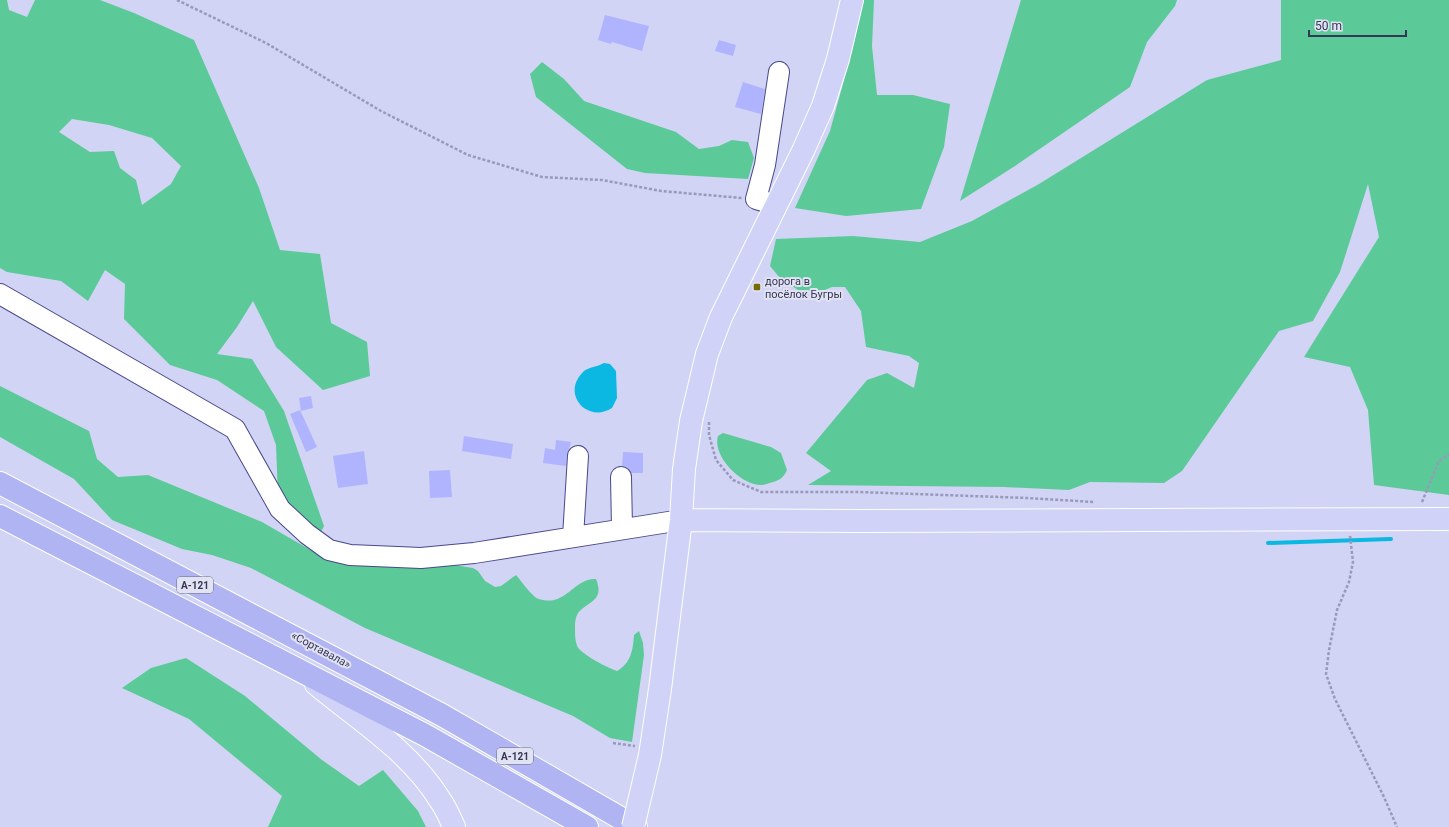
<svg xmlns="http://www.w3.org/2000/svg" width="1449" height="827" font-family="Roboto,sans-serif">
<rect width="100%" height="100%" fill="#d1d4f4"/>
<path fill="#5bca98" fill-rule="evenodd" d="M 0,0 L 7,0 L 9,10 L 27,17 L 35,0 L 100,0 L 134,13 L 194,40 L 259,188 L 280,250 L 320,254 L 331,323 L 367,342 L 370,376 L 323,390 L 276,347 L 253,301 L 237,327 L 217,354 L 252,359 L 284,411 L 324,526 L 317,539 L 278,496 L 276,445 L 264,411 L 217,380 L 170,365 L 124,319 L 125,284 L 105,270 L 88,301 L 61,281 L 7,272 L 0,268 ZM 72,119 L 109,125 L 152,138 L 181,166 L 171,184 L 142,205 L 136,180 L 120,168 L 114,151 L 90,152 L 59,132 Z
M 864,0 L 874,0 L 872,46 L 877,95 L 913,95 L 950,104 L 944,147 L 921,209 L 846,216 L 795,208 L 830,131 L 852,51 Z
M 1021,0 L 1177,0 L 1175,6 L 1147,42 L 1130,87 L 1015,166 L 960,201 Z
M 1281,0 L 1449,0 L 1449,495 L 1374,485 L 1368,410 L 1350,367 L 1304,357 L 1379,237 L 1368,184 L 1340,272 L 1313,321 L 1279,331 L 1182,471 L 1164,483 L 1090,482 L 1069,490 L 1004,487 L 808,485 L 831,471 L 806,453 L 867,380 L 887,373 L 914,388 L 919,363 L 909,356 L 866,347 L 861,311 L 845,287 L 832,287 L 820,292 L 798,290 L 780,278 L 770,266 L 776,239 L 853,236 L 920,242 L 972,221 L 1039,184 L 1207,80 L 1281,60 Z
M 542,62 L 564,79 L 584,101 L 676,132 L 699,149 L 719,146 L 732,140 L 748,142 L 754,158 L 748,179 L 645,173 L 627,169 L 536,97 L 530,74 Z
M 0,386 L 89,431 L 97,459 L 118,477 L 148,475 L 262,522 L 314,552 L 448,564 L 473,568 L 478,571 L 485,581 L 495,587 L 501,586 L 516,575 C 522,582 528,591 535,597 C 537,599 540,599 543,600 C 566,605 576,577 596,579 C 605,601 588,601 578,613 C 575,618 575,623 575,628 C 575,635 575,644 579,649 C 587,657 606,667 617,671 C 631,663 633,650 634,635 L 639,631 L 643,643 L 644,655 L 632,742 L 610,738 L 573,716 L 365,628 L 251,568 L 212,555 L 182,549 L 112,520 L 74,479 L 0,437 Z
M 723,433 L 771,447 L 781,453 L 787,470 C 784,477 780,480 773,482 C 769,483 765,485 761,485 C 741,485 712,456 718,436 Z
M 186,658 L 245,696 L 322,760 L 359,786 L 383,770 L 418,811 L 426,827 L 268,827 L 282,796 L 189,719 L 122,688 L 151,668 Z"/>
<path fill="#0bb8e1" d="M 604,363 L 610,364 L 616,371 L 617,398 L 612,408 C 587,424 560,393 584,371 C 589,367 597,367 604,363 Z"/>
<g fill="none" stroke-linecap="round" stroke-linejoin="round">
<path stroke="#0bb8e1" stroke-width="4" d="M 1268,543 L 1391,539"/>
</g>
<path fill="#b0b4fe" d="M 605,15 L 649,26 L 642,51 L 612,42 L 611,44 L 598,40 Z
M 719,40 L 736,45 L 733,56 L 715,51 Z
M 743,82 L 765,89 L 761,114 L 735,107 Z
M 311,396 L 313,408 L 301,411 L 299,398 Z
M 300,410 L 317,447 L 306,452 L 290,414 Z
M 464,436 L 513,444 L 511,459 L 462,451 Z
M 556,440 L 571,442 L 567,455 L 566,466 L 543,463 L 545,448 L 555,450 Z
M 364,451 L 368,484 L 338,488 L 333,456 Z
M 623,452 L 643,453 L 643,473 L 631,473 L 627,467 L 622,466 Z
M 450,470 L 452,497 L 430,498 L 429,471 Z"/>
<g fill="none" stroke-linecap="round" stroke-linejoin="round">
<g stroke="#49488b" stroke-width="22">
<path id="minor" d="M 776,205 L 756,199 L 765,165 L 779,72
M 0,294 L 235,429 L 280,509 L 307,534 L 329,550 L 350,555 L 421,558 L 474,553 L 681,520
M 621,477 L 622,528
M 573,537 L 578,456"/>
</g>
<g stroke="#fff" stroke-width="24">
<path id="major" d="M 681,520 L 860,521 L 1449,519
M 316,684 C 359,720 410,751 440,800 C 446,808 450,818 454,827
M 650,755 L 660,689 L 681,520 L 684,469 L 691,421 L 707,354 L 721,317 L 803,151 L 823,106 L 838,59 L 852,0"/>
</g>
<g stroke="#fff" stroke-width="24">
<path id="highway" d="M 0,483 L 442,715 L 636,827
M 0,516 L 425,735 L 587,827"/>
</g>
<path stroke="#989aba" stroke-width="2.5" stroke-dasharray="3 2" stroke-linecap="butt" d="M 177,0 L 266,43 L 381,111 L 468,155 L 542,177 L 602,180 L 661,191 L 742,198
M 709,422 L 709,435 L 716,460 L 733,480 L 761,492 L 859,492 L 1027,498 L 1094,502
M 1422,502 L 1439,461 L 1449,454
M 1350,536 L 1353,562 L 1349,582 L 1337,610 L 1329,650 L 1326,674 L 1335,699 L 1384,797 L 1397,827
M 613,743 L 635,746"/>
<use href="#minor" stroke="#fff" stroke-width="20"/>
<use href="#major" stroke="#d0d2f7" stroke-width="22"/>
<use href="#highway" stroke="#b0b4f2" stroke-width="22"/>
<g stroke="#fff" stroke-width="24" stroke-linecap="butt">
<path id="major-bridge" d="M 633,827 L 650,755"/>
</g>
<use href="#major-bridge" stroke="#d0d2f7" stroke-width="22"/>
</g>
<rect fill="#776b04" stroke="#e1e2f2" stroke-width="1.5" x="753" y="283" width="8" height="8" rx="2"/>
<g text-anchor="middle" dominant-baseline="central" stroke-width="4" stroke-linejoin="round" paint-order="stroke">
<g fill="#e1e2f2" stroke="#696a86" stroke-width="1">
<rect x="177" y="577" width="36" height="16" rx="3"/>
<rect x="497" y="748" width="36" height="16" rx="3"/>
</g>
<g font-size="10" font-weight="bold" fill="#363757">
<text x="195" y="585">А-121</text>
<text x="515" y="756">А-121</text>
</g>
<g font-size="11" fill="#363757" stroke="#e1e2f2" text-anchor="start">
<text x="765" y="281">дорога в<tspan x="765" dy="13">посёлок Бугры</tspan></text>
</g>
<g font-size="11" fill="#363757" stroke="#e1e2f2">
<text transform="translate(321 650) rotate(28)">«Сортавала»</text>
</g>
</g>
<path d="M1309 30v6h97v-6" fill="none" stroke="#363757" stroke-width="2"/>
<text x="1315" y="30" font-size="12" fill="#363757" stroke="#e1e2f2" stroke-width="3" paint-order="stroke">50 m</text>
</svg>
